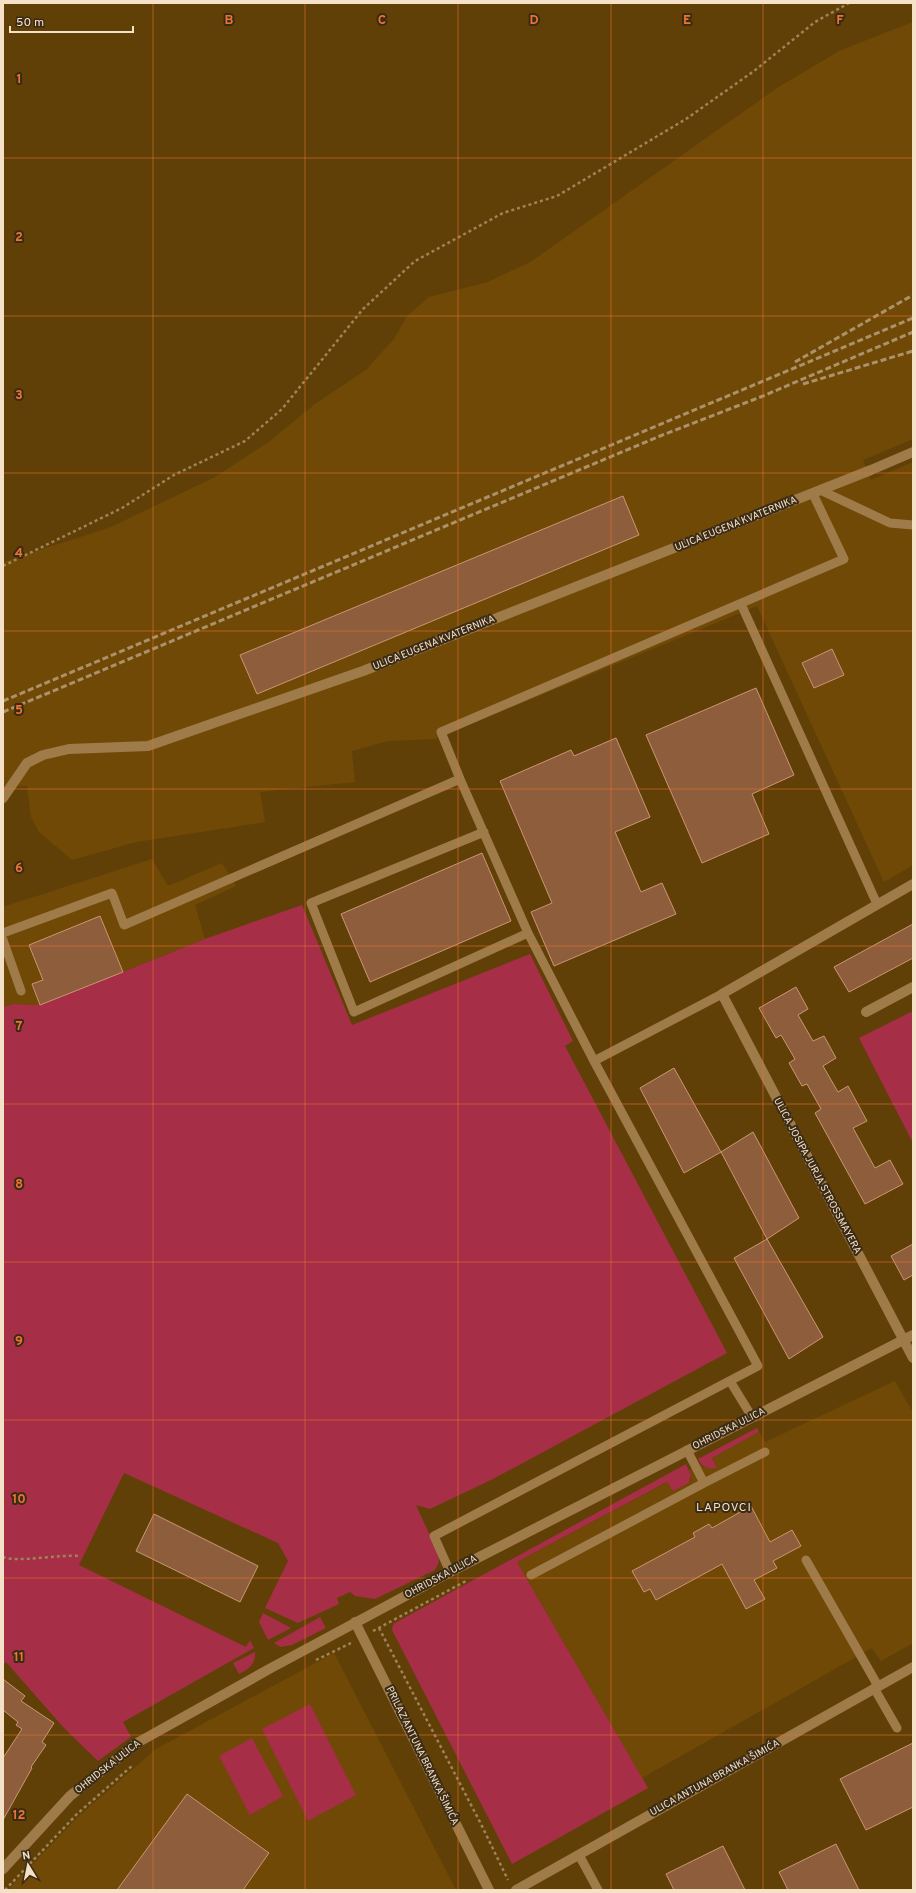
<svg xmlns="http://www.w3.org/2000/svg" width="916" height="1893" font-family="Overpass,sans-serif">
<rect width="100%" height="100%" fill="#614008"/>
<path fill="#704906" d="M 913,22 L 913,439 L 863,460 L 871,480 L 913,462 L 913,865 L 884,882 L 757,606 L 435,739 L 388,741 L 352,751 L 355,782 L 260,792 L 265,822 L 136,842 L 72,860 L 39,832 L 31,817 L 27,786 L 4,787 L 3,789 L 3,562 L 111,527 L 215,477 L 270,441 L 315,404 L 366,370 L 394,339 L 407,316 L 429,297 L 488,282 L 532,261 L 777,88 L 841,50 Z
M 152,859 L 168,886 L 222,863 L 236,886 L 195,905 L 205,939 L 40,1005 L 14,1004 L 3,1007 L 3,907 Z
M 895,1381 L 913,1413 L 913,1643 L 881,1661 L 872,1648 L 642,1778 L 517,1562 L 668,1482 L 673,1491 L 689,1483 L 691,1480 L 689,1470 L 700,1464 L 703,1467 L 717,1467 L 712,1458 L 759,1432 L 765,1442 Z
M 334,1653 L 456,1890 L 8,1890 L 78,1817 L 156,1749 Z"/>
<path fill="#a62e46" d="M 302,905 L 352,1025 L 530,954 L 573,1041 L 565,1046 L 727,1353 L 493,1479 L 430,1509 L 416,1505 L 438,1553 L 439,1562 L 435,1570 L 375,1599 L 355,1596 L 350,1592 L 337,1598 L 339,1604 L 298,1623 L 265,1608 L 288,1561 L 278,1543 L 124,1473 L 79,1565 L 246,1647 L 250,1640 L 254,1648 L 123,1722 L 131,1737 L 98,1761 L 64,1728 L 6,1662 L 3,1665 L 3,1007 L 14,1004 L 40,1005 L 205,939 Z
M 913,1011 L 913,1143 L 859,1038 Z
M 757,1428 L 759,1432 L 712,1458 L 717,1468 C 708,1469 702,1468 698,1459 Z
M 686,1464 L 691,1475 L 689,1483 L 673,1491 L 667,1482 L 517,1562 L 648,1788 L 512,1864 L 392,1630 L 393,1624 Z
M 263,1613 L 291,1628 L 268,1640 L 259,1622 Z
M 320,1617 L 326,1628 L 292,1645 L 280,1647 L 274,1643 Z
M 255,1652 C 256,1664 249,1669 239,1674 L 233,1663 Z
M 310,1704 L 356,1795 L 308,1821 L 262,1729 Z
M 252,1738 L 283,1796 L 250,1815 L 219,1756 Z"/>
<path fill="#8e5d3c" stroke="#cb9673" d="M 623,496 L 639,535 L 257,694 L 240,655 Z
M 832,649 L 844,675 L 814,688 L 802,663 Z
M 756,688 L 794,775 L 752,794 L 769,834 L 702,863 L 646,735 Z
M 616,738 L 650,817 L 615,832 L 641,892 L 662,883 L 676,914 L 554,966 L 531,912 L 552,903 L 500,781 L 571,750 L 574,756 Z
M 482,853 L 511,921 L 370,982 L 341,914 Z
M 100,916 L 123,972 L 40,1005 L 32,984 L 43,980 L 29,945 Z
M 913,924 L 913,958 L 849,992 L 834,967 Z
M 796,987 L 808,1009 L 798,1015 L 813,1041 L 824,1036 L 836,1058 L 823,1066 L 838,1092 L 848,1086 L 867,1121 L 853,1128 L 875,1168 L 890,1160 L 903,1184 L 865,1204 L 815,1113 L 821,1109 L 807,1084 L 802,1086 L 789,1063 L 795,1059 L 781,1035 L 776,1038 L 759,1008 Z
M 674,1068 L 721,1152 L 684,1173 L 640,1088 Z
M 753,1132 L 799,1218 L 767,1239 L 721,1152 Z
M 767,1239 L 823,1337 L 789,1359 L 734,1258 Z
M 913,1244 L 913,1275 L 904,1280 L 891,1256 Z
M 751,1506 L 770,1542 L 792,1530 L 801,1546 L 773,1561 L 777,1568 L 754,1580 L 765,1599 L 746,1609 L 722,1564 L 656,1600 L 650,1589 L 644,1592 L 632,1571 L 695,1537 L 693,1533 L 709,1524 L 712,1528 Z
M 154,1514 L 258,1566 L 240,1602 L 136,1551 Z
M 3,1679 L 25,1696 L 21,1701 L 54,1723 L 42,1742 L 46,1745 L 31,1767 L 32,1768 L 3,1820 L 3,1758 L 22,1729 L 16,1725 L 18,1722 L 3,1710 Z
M 913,1743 L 913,1807 L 866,1830 L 840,1779 Z
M 187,1794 L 269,1853 L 243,1890 L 117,1890 Z
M 836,1844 L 859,1890 L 788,1890 L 779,1872 Z
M 723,1846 L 745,1890 L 674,1890 L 666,1874 Z"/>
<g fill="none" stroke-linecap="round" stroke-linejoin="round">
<path stroke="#9f8459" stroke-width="2.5" stroke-dasharray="3 3" stroke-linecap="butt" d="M 3,566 L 122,508 L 174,475 L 245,441 L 282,409 L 363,309 L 415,261 L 503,213 L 557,196 L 686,119 L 754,71 L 815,22 L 849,3
M 3,1557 C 17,1563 60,1554 80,1556
M 379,1628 L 481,1824 L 508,1880
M 373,1631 L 466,1581
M 316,1660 L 351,1643
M 5,1890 L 77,1814 L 133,1765"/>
<path stroke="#9f7b49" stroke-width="9" d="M 820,490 L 890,523 L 913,525
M 741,604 L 877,904
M 484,832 L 311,903 L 354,1012 L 528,933
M 3,933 L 112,893 L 124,925 L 460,779
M 3,940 L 21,991
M 594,1061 L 722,994
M 730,1381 L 752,1417
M 704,1483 L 765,1452
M 806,1560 L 878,1686
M 450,1572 L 434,1536 L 758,1366 L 594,1061 L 528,933 L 460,779 L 441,732 L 844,559 L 813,494
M 531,1575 L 704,1483 L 687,1450
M 874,1688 L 897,1728
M 579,1855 L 598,1890"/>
<path stroke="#9f7b49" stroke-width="10" d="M 3,798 L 27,763 L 43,755 L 69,749 L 148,746 L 363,671 L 871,470 L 913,452
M 913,884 L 722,994 L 913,1358
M 866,1012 L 913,987
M 355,1622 L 489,1890
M 3,1869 L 70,1796 L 137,1743 L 271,1668 L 450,1572 L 913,1335
M 516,1890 L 913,1667"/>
<path stroke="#ac926a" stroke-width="3" stroke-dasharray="6 3" stroke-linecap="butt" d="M 795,362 L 913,295
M 803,384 L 913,351
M 3,701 L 913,318
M 3,712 L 660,436 L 763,396 L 913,332"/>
</g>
<path fill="none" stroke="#eb7432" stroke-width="1" stroke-opacity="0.55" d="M 153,3 L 153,1890M 305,3 L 305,1890M 458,3 L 458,1890M 611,3 L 611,1890M 763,3 L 763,1890M 3,158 L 913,158M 3,316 L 913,316M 3,473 L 913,473M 3,631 L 913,631M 3,789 L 913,789M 3,946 L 913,946M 3,1104 L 913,1104M 3,1262 L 913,1262M 3,1420 L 913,1420M 3,1578 L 913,1578M 3,1735 L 913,1735"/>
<g text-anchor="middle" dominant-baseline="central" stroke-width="4" stroke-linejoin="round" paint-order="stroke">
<g font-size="10" fill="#f5e1c8" stroke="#3a2b16">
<text transform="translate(736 524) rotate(-22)">ULICA EUGENA KVATERNIKA</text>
<text transform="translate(434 643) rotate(-22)">ULICA EUGENA KVATERNIKA</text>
<text transform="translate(817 1176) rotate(62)">ULICA JOSIPA JURJA STROSSMAYERA</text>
<text transform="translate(729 1429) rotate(-27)">OHRIDSKA ULICA</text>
<text transform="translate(441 1577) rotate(-28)">OHRIDSKA ULICA</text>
<text transform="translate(422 1756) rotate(64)">PRILAZ ANTUNA BRANKA ŠIMIĆA</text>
<text transform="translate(108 1767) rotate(-38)">OHRIDSKA ULICA</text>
<text transform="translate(715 1778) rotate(-29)">ULICA ANTUNA BRANKA ŠIMIĆA</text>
</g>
<g font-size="12" letter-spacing="1" fill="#f5e1c8" stroke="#3a2b16">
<text x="724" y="1508">LAPOVCI</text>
</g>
</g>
<g font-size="13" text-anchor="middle" font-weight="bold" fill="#eb7432" stroke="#3a2b16" stroke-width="4" stroke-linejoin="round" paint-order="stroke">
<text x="229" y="24">B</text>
<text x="382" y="24">C</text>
<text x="534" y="24">D</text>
<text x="687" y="24">E</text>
<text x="840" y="24">F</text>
<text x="19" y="83">1</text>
<text x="19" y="241">2</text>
<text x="19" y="399">3</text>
<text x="19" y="557">4</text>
<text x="19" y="714">5</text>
<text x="19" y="872">6</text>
<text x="19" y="1030">7</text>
<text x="19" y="1188">8</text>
<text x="19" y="1345">9</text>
<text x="19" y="1503">10</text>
<text x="19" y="1661">11</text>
<text x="19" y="1819">12</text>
</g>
<rect width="916" height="1893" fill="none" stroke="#f5e1c8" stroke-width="8"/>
<g transform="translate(28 1865) rotate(350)" stroke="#3a2b16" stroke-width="3" paint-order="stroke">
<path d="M0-3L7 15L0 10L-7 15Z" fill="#f5e1c8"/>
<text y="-6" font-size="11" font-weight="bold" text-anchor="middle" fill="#f5e1c8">N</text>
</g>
<path d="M10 26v6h123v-6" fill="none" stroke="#f5e1c8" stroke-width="2"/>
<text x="16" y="26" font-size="12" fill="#f5e1c8" stroke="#3a2b16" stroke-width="3" paint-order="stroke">50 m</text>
</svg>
